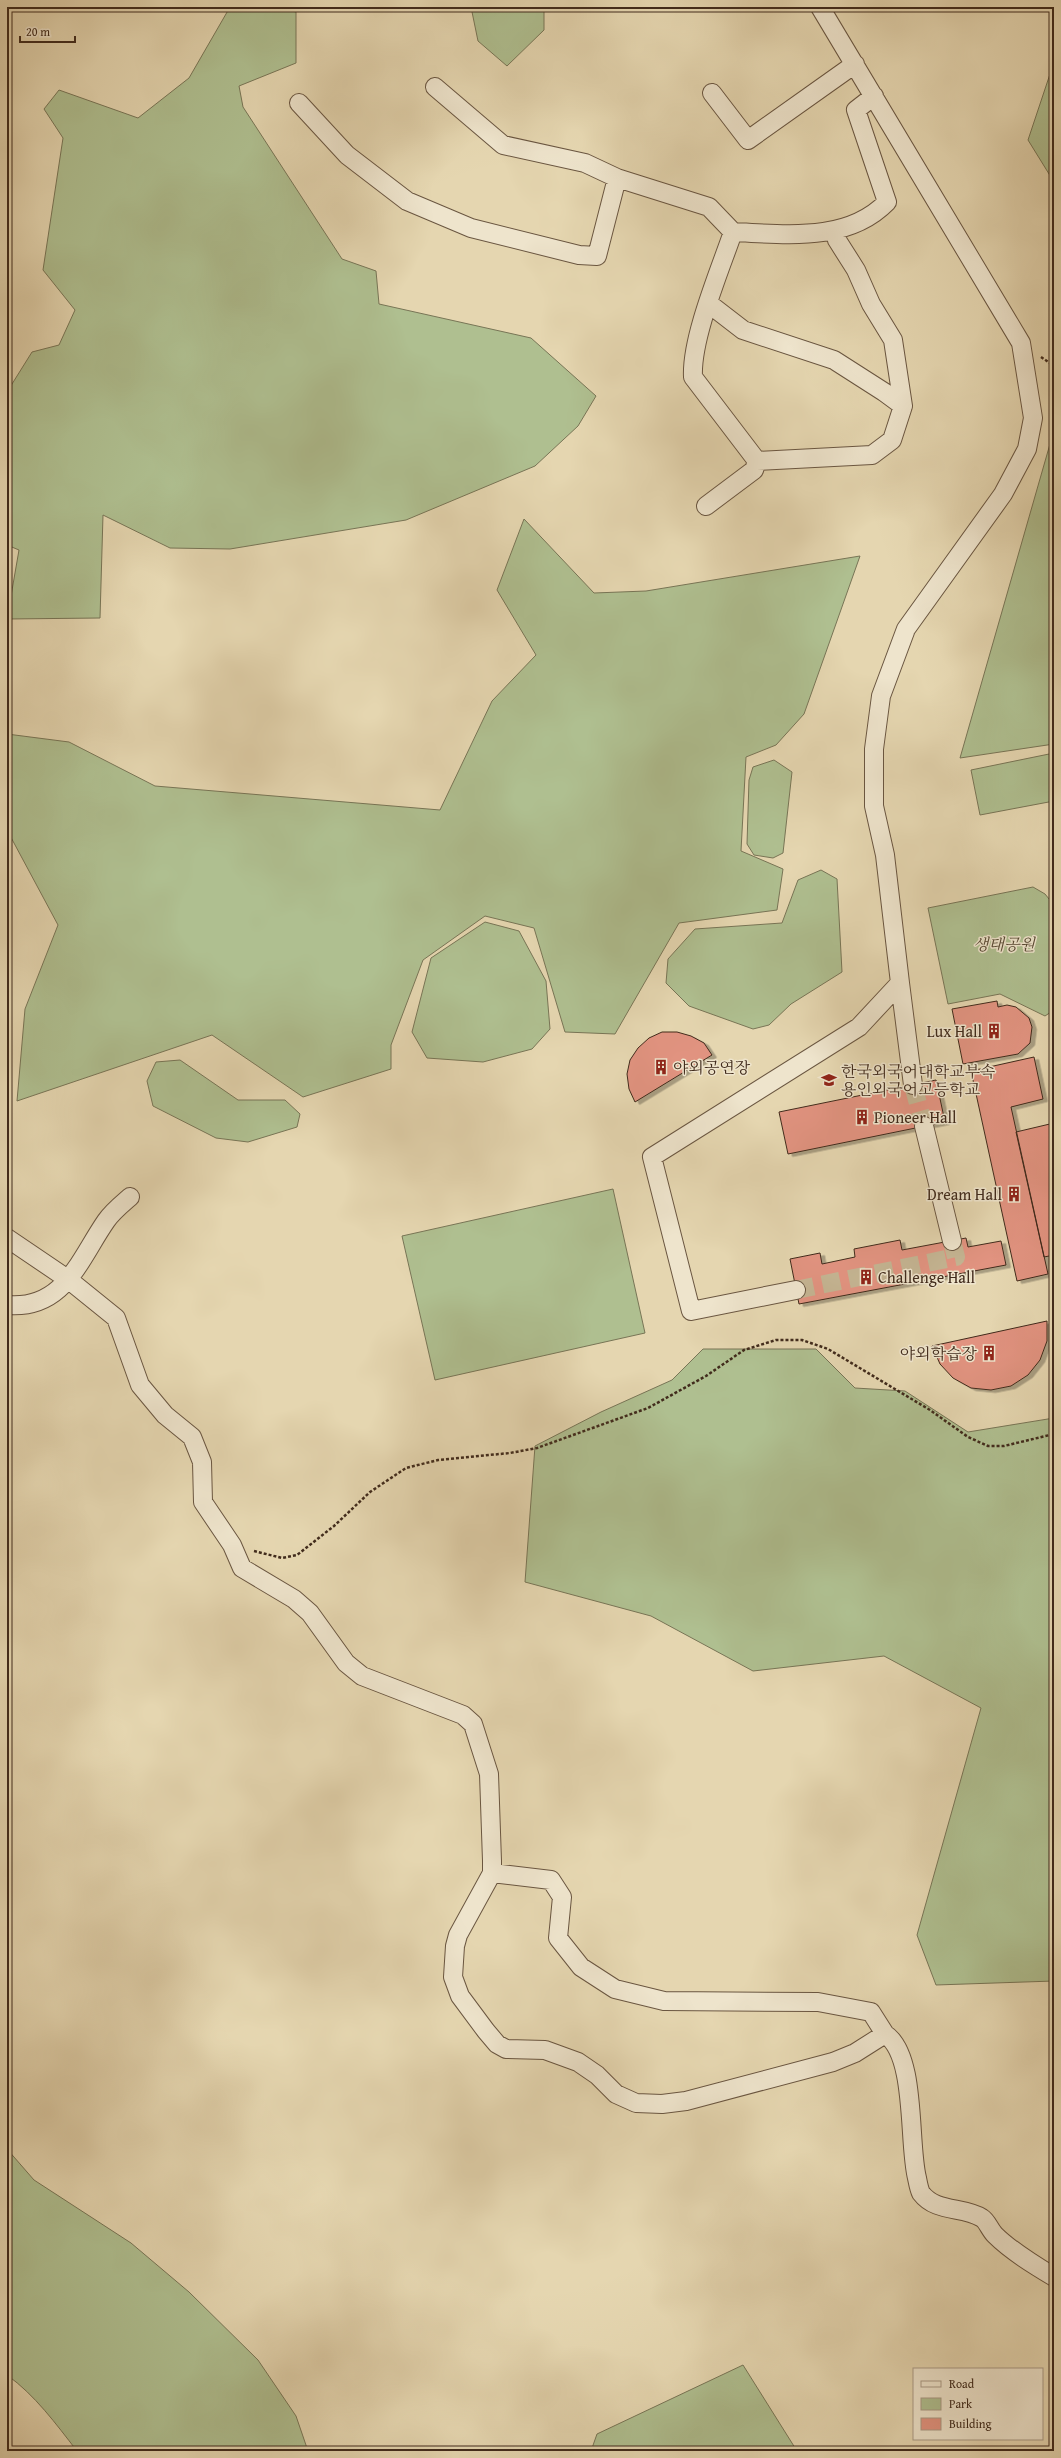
<svg xmlns="http://www.w3.org/2000/svg" width="1061" height="2458" font-family="'Gentium Book Plus','Noto Serif KR',serif">
<defs>
<filter id="shadow"><feDropShadow dx="4.5" dy="2.5" stdDeviation="0" flood-color="#0004"/></filter>
</defs>
<rect width="100%" height="100%" fill="#e5d6b0"/>
<filter id="stains"><feTurbulence type="fractalNoise" baseFrequency=".005" numOctaves="4"/><feColorMatrix values="0 0 0 0 .2 0 0 0 0 .09 0 0 0 0 .02 0 0 0 .5 -.17"/></filter>
<radialGradient id="worn" r=".72"><stop offset=".6" stop-color="#630" stop-opacity="0"/><stop offset="1" stop-color="#630" stop-opacity=".3"/></radialGradient>
<path fill="#afbf90" stroke="#787556" d="M 230,7 L 276,7 L 296,12 L 296,63 L 239,86 L 243,107 L 342,259 L 376,271 L 379,304 L 531,338 L 596,396 L 578,426 L 535,466 L 406,520 L 230,549 L 170,548 L 103,515 L 100,618 L 7,619 L 19,550 L 7,545 L 7,392 L 32,352 L 59,345 L 75,310 L 43,270 L 63,138 L 44,109 L 59,90 L 138,118 L 189,78 Z
M 471,7 L 544,7 L 544,30 L 507,66 L 478,41 Z
M 1054,62 L 1054,182 L 1028,140 Z
M 1054,430 L 1054,744 L 960,758 Z
M 524,519 L 594,593 L 646,591 L 860,556 L 804,714 L 776,745 L 746,757 L 741,851 L 783,869 L 777,910 L 679,923 L 615,1034 L 565,1032 L 534,928 L 485,916 L 423,960 L 391,1045 L 391,1069 L 303,1097 L 212,1035 L 17,1101 L 25,1009 L 58,925 L 7,830 L 7,734 L 69,742 L 155,786 L 440,810 L 492,701 L 536,655 L 497,590 Z
M 1054,753 L 1054,801 L 980,815 L 971,770 Z
M 774,760 L 792,772 L 783,853 L 773,858 L 754,855 L 747,844 L 749,780 L 753,767 Z
M 821,870 L 837,879 L 842,972 L 791,1004 L 769,1025 L 753,1029 L 689,1006 L 666,983 L 668,959 L 695,929 L 782,923 L 798,880 Z
M 1033,887 L 1045,894 L 1054,905 L 1054,1010 L 1045,1016 L 1000,994 L 948,1004 L 928,908 Z
M 485,922 L 519,931 L 546,981 L 550,1029 L 532,1049 L 483,1062 L 427,1058 L 412,1032 L 431,958 Z
M 180,1060 L 238,1100 L 285,1100 L 300,1114 L 297,1127 L 248,1142 L 216,1138 L 153,1106 L 147,1081 L 156,1062 Z
M 613,1189 L 645,1333 L 435,1380 L 402,1236 Z
M 703,1349 L 816,1349 L 855,1388 L 905,1391 L 968,1432 L 1054,1418 L 1054,1981 L 936,1985 L 917,1935 L 981,1708 L 884,1656 L 753,1671 L 651,1616 L 525,1582 L 535,1446 L 601,1412 L 672,1380 Z
M 7,2149 L 34,2180 L 131,2243 L 189,2292 L 258,2360 L 296,2416 L 308,2451 L 77,2451 C 56,2424 35,2395 7,2375 Z
M 743,2365 L 797,2451 L 591,2451 L 597,2434 Z"/>
<path fill="#e19380" stroke="#412b1c" filter="url(#shadow)" d="M 997,1001 L 998,1007 L 1007,1005 L 1016,1007 L 1029,1018 L 1032,1027 L 1030,1043 L 1018,1054 L 963,1064 L 952,1009 Z
M 662,1032 L 677,1032 L 691,1036 L 704,1043 L 712,1055 L 635,1102 L 629,1089 L 627,1074 L 630,1060 L 638,1048 L 649,1038 Z
M 1034,1057 L 1043,1099 L 1011,1107 L 1048,1274 L 1017,1281 L 971,1071 Z
M 936,1080 L 945,1122 L 788,1154 L 779,1112 Z
M 1054,1123 L 1054,1255 L 1044,1257 L 1016,1132 Z
M 966,1238 L 968,1247 L 1001,1241 L 1006,1265 L 799,1304 L 790,1259 L 820,1253 L 822,1264 L 855,1257 L 854,1249 L 900,1240 L 902,1250 Z
M 1047,1321 L 1047,1341 L 1040,1360 L 1028,1375 L 1011,1386 L 991,1390 L 971,1388 L 953,1378 L 940,1364 L 932,1346 Z"/>
<g fill="none" stroke-linecap="round" stroke-linejoin="round">
<path stroke="#c4b492" stroke-width="18" stroke-dasharray="18 9" stroke-linecap="butt" d="M 913,1085 L 924,1126
M 796,1290 L 956,1257 L 952,1241"/>
<g stroke="#6a5641" stroke-width="20">
<path id="minor" d="M 435,87 L 503,145 L 585,163 L 617,178 L 709,207 L 733,232 C 785,234 847,243 887,202 L 856,110 L 874,96
M 712,93 L 748,140 L 855,64
M 299,103 L 347,155 L 407,201 L 471,228 L 579,255 L 597,256 L 617,178
M 733,232 C 720,270 691,338 693,377 L 757,461 L 872,455 L 892,440 L 903,406 L 893,340 L 871,304 L 856,270 L 837,240 L 835,231
M 708,303 L 743,330 L 834,360 L 884,392 L 903,406
M 706,506 L 754,470 L 757,461
M 900,983 L 913,1085
M 924,1126 L 952,1241
M 7,1238 L 69,1280 L 116,1318 L 140,1385 L 165,1415 L 192,1437 L 202,1462 L 203,1502 L 232,1545 L 242,1568 L 294,1599 L 310,1613 L 346,1663 L 362,1676 L 463,1715 L 473,1724 L 489,1774 L 492,1861 L 492,1873 L 458,1935 L 455,1946 L 453,1977 L 460,1996 L 486,2031 L 497,2044 L 506,2049 L 545,2050 L 578,2062 L 597,2075 L 616,2094 L 636,2103 L 662,2104 L 686,2101 L 833,2062 L 855,2053 L 885,2034 C 917,2055 908,2143 917,2178 C 918,2183 919,2189 921,2193 C 936,2213 963,2206 982,2218 C 987,2221 990,2230 995,2235 C 1011,2251 1034,2265 1054,2277
M 796,1290 L 691,1311 L 652,1157 L 859,1027 L 900,983 L 885,855 L 874,806 L 874,749 L 881,696 L 906,629 L 1003,494 L 1027,449 L 1033,418 L 1021,343 L 820,7
M 7,1305 C 64,1310 79,1260 106,1221 C 112,1212 122,1204 130,1197
M 492,1873 L 551,1880 L 562,1897 L 558,1938 L 581,1967 L 615,1989 L 664,2001 L 818,2002 L 871,2012 L 885,2034"/>
</g>
<path stroke="#412b1c" stroke-width="2.5" stroke-dasharray="3 2" stroke-linecap="butt" d="M 1041,357 L 1054,366
M 254,1551 L 282,1558 L 297,1555 L 334,1526 L 370,1492 L 406,1468 L 438,1460 L 510,1453 L 537,1448 L 648,1408 L 706,1376 L 744,1350 L 776,1340 L 802,1340 L 828,1349 L 930,1410 L 968,1437 L 988,1446 L 1004,1446 L 1054,1434"/>
<use href="#minor" stroke="#eee4cc" stroke-width="18"/>
</g>
<defs>
<g id="building-bare" transform="scale(1.2)"><path d="M-4-6H4V6H1V3H-1V6H-4ZM-2.5-4.3h1.7v1.8h-1.7ZM.8-4.3h1.7v1.8H.8ZM-2.5-1h1.7V.8h-1.7ZM.8-1h1.7V.8H.8Z" fill="#8f2418" stroke="#eee4cc" stroke-width="2.5" paint-order="stroke"/></g>
<g id="school-bare" transform="scale(1.2)"><path d="M0-5L7-2L0 1L-7-2ZM-4 1L0 2.5L4 1V4Q0 6-4 4Z" fill="#8f2418" stroke="#eee4cc" stroke-width="2.5" paint-order="stroke"/></g>
</defs>
<g fill-rule="evenodd">
<use href="#building-bare" x="994" y="1031"/>
<use href="#building-bare" x="661" y="1067"/>
<use href="#school-bare" x="829" y="1080"/>
<use href="#building-bare" x="862" y="1117"/>
<use href="#building-bare" x="1014" y="1194"/>
<use href="#building-bare" x="866" y="1277"/>
<use href="#building-bare" x="989" y="1353"/>
</g>
<g text-anchor="middle" dominant-baseline="central" stroke-width="3" stroke-linejoin="round" paint-order="stroke">
<g font-size="16" font-style="italic" fill="#574933" stroke="#eee4cc">
<text x="1004" y="944">생태공원</text>
</g>
<g font-size="16" fill="#412b1c" stroke="#eee4cc" text-anchor="start">
<text x="982" y="1031" text-anchor="end">Lux Hall</text>
<text x="673" y="1067">야외공연장</text>
<text x="841" y="1071">한국외국어대학교부속<tspan x="841" dy="18">용인외국어고등학교</tspan></text>
<text x="874" y="1117">Pioneer Hall</text>
<text x="1002" y="1194" text-anchor="end">Dream Hall</text>
<text x="878" y="1277">Challenge Hall</text>
<text x="977" y="1353" text-anchor="end">야외학습장</text>
</g>
</g>
<rect width="1061" height="2458" fill="none" stroke="#e5d6b0" stroke-width="24"/>
<rect x="8" y="8" width="1045" height="2442" fill="none" stroke="#412b1c" stroke-width="2"/>
<rect x="12" y="12" width="1037" height="2434" fill="none" stroke="#412b1c"/>
<rect x="913" y="2368" width="130" height="72" fill="#eee4cc" stroke="#a99a86"/>
<rect x="921" y="2381" width="20" height="6" fill="#eee4cc" stroke="#a99a86"/>
<text x="949" y="2388" font-size="12" fill="#412b1c">Road</text>
<rect x="921" y="2398" width="20" height="12" fill="#afbf90" stroke="#a99a86"/>
<text x="949" y="2408" font-size="12" fill="#412b1c">Park</text>
<rect x="921" y="2418" width="20" height="12" fill="#e19380" stroke="#a99a86"/>
<text x="949" y="2428" font-size="12" fill="#412b1c">Building</text>
<path d="M20 36v6h55v-6" fill="none" stroke="#412b1c" stroke-width="2"/>
<text x="26" y="36" font-size="12" fill="#412b1c" stroke="#eee4cc" stroke-width="3" paint-order="stroke">20 m</text>
<rect width="100%" height="100%" filter="url(#stains)"/>
<rect width="100%" height="100%" fill="url(#worn)"/>
</svg>
